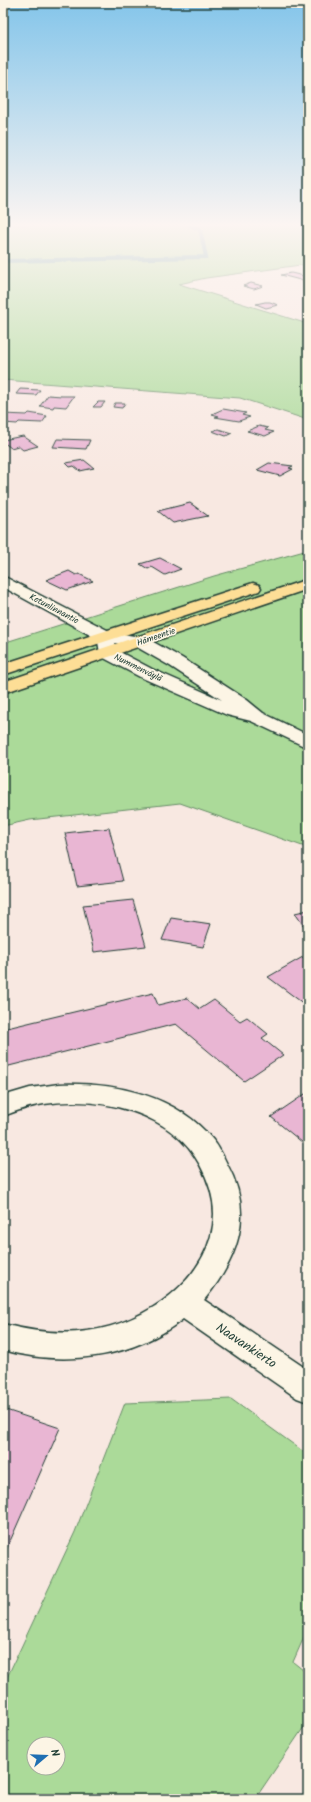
<svg xmlns="http://www.w3.org/2000/svg" width="311" height="1802" font-family="Kalam,sans-serif">
<rect width="100%" height="100%" fill="#f8e8e1"/>
<filter id="ink" filterUnits="userSpaceOnUse"><feTurbulence type="fractalNoise" baseFrequency=".025" numOctaves="2"/><feDisplacementMap in="SourceGraphic" scale="8" xChannelSelector="R" yChannelSelector="G"/><feConvolveMatrix kernelMatrix="1 2 1 2 8 2 1 2 1" color-interpolation-filters="sRGB"/></filter>
<g filter="url(#ink)">
<path fill="#abda99" stroke="#658c66" fill-rule="evenodd" d="M 3,225 L 308,225 L 308,264 L 206,278 L 179,284 L 308,324 L 308,420 L 240,398 L 3,380 Z
M 308,550 L 308,848 L 180,803 L 30,820 L 3,826 L 3,643 L 214,576 Z
M 231,1399 L 308,1455 L 308,1628 L 293,1662 L 308,1674 L 308,1721 L 255,1799 L 3,1799 L 3,1686 L 75,1532 L 125,1403 ZM 34,1744 L 58,1744 L 58,1768 L 34,1768 Z"/>
<g fill="none" stroke-linecap="round" stroke-linejoin="round">
<path stroke="#629ea3" stroke-width="4" d="M 3,261 L 206,257 L 200,229 L 189,225"/>
</g>
<path fill="#e9b6d3" stroke="#1f3d34" d="M 291,273 L 308,277 L 308,280 L 304,281 L 281,275 Z
M 251,283 L 263,286 L 254,289 L 243,286 Z
M 265,302 L 270,302 L 278,305 L 266,308 L 256,304 Z
M 20,389 L 40,390 L 36,395 L 16,394 Z
M 48,395 L 62,396 L 74,396 L 66,407 L 54,406 L 53,408 L 40,406 Z
M 98,402 L 105,402 L 101,407 L 93,407 Z
M 115,403 L 125,403 L 122,408 L 113,407 Z
M 223,409 L 246,413 L 242,415 L 250,417 L 239,421 L 215,417 L 219,416 L 212,414 Z
M 29,413 L 47,416 L 42,423 L 19,422 L 17,424 L 4,423 L 6,421 L 3,421 L 3,414 L 27,415 Z
M 259,426 L 268,428 L 265,430 L 274,432 L 265,436 L 247,431 Z
M 218,429 L 232,433 L 226,436 L 212,431 Z
M 23,436 L 38,446 L 23,450 L 18,446 L 11,448 L 3,442 L 3,440 Z
M 57,439 L 90,440 L 86,449 L 53,447 Z
M 84,460 L 94,468 L 80,471 L 74,466 L 70,467 L 66,463 Z
M 269,463 L 293,466 L 289,468 L 293,469 L 280,476 L 257,470 Z
M 190,503 L 208,516 L 173,523 L 158,511 Z
M 160,558 L 181,569 L 165,575 L 152,567 L 148,569 L 140,564 Z
M 69,571 L 76,575 L 79,574 L 93,581 L 67,590 L 46,580 Z
M 109,828 L 123,881 L 77,886 L 65,833 Z
M 133,900 L 146,946 L 94,952 L 83,905 Z
M 308,910 L 308,928 L 305,928 L 295,913 Z
M 171,918 L 211,924 L 203,947 L 162,940 Z
M 308,954 L 308,1007 L 268,977 Z
M 153,993 L 158,1005 L 187,998 L 200,1009 L 214,1000 L 240,1021 L 247,1017 L 268,1034 L 262,1038 L 283,1055 L 244,1081 L 176,1024 L 5,1067 L 3,1061 L 3,1029 Z
M 308,1092 L 308,1147 L 271,1117 Z
M 3,1409 L 60,1428 L 3,1557 Z"/>
<g fill="none" stroke-linecap="round" stroke-linejoin="round">
<g stroke="#1f3d34" stroke-width="3">
<path id="minor" d="M 3,576 L 111,632 L 113,636 L 111,640 L 105,641 L 99,640 L 3,587 Z
M 59,1084 C 114,1082 177,1095 213,1140 C 219,1147 223,1156 227,1164 C 255,1214 238,1259 204,1300 L 308,1370 L 308,1402 L 297,1398 L 183,1319 C 132,1359 64,1367 3,1350 L 3,1324 C 30,1331 58,1335 87,1331 C 145,1324 213,1278 214,1214 C 214,1197 208,1180 200,1165 C 171,1111 100,1096 44,1104 C 29,1106 17,1111 3,1116 L 3,1096 L 30,1088 Z"/>
</g>
<g stroke="#1f3d34" stroke-width="3">
<path id="tertiary" d="M 105,631 L 146,638 L 182,658 L 247,700 L 263,713 L 308,735 L 308,748 L 251,721 L 227,715 L 140,677 L 102,657 L 100,653 L 97,636 L 99,632 ZM 115,643 L 135,646 L 170,666 L 222,700 L 152,669 L 116,650 Z"/>
</g>
<g stroke="#1f3d34" stroke-width="3">
<path id="primary" d="M 308,579 L 308,589 L 3,693 L 3,682 Z
M 253,583 L 259,585 L 261,588 L 259,591 L 3,675 L 3,664 Z"/>
</g>
<use href="#minor" fill="#fcf5e5" fill-rule="evenodd"/>
<use href="#tertiary" fill="#fcf5e5" fill-rule="evenodd"/>
<use href="#primary" fill="#fdde96" fill-rule="evenodd"/>
</g>
</g>
<linearGradient id="sky" x2="0" y2="1"><stop stop-color="#84c5ea"/><stop offset="0.47" stop-color="#fcf5f2"/><stop offset="1" stop-color="#fcf5f2" stop-opacity="0"/></linearGradient>
<rect width="311" height="478" fill="url(#sky)"/>
<g text-anchor="middle" dominant-baseline="central" stroke-width="3.5" stroke-linejoin="round" paint-order="stroke">
<g font-size="9" fill="#1f3d34" stroke="#fcf5e5">
<text transform="translate(54 609) rotate(28)">Ketunlinnantie</text>
<text transform="translate(156 637) rotate(-19)">Hämeentie</text>
<text transform="translate(138 668) rotate(26)">Nummenväylä</text>
</g>
<g font-size="13" fill="#1f3d34" stroke="#fcf5e5">
<text transform="translate(246 1346) rotate(34)">Naavankierto</text>
</g>
</g>
<rect width="311" height="1802" fill="none" stroke="#fcf5e5" stroke-width="16"/>
<rect x="8" y="8" width="295" height="1786" fill="none" stroke="#1f3d34" stroke-width="1.5" filter="url(#ink)"/>
<g transform="translate(46 1756) rotate(71)"><circle r="19" fill="#fcf5e5" stroke="#a4ab9e"/>
<path d="M0-3L7 15L0 10L-7 15Z" fill="#1f6fb2"/>
<text y="-6" font-size="11" font-weight="bold" text-anchor="middle" fill="#1f3d34">N</text>
</g>
</svg>
